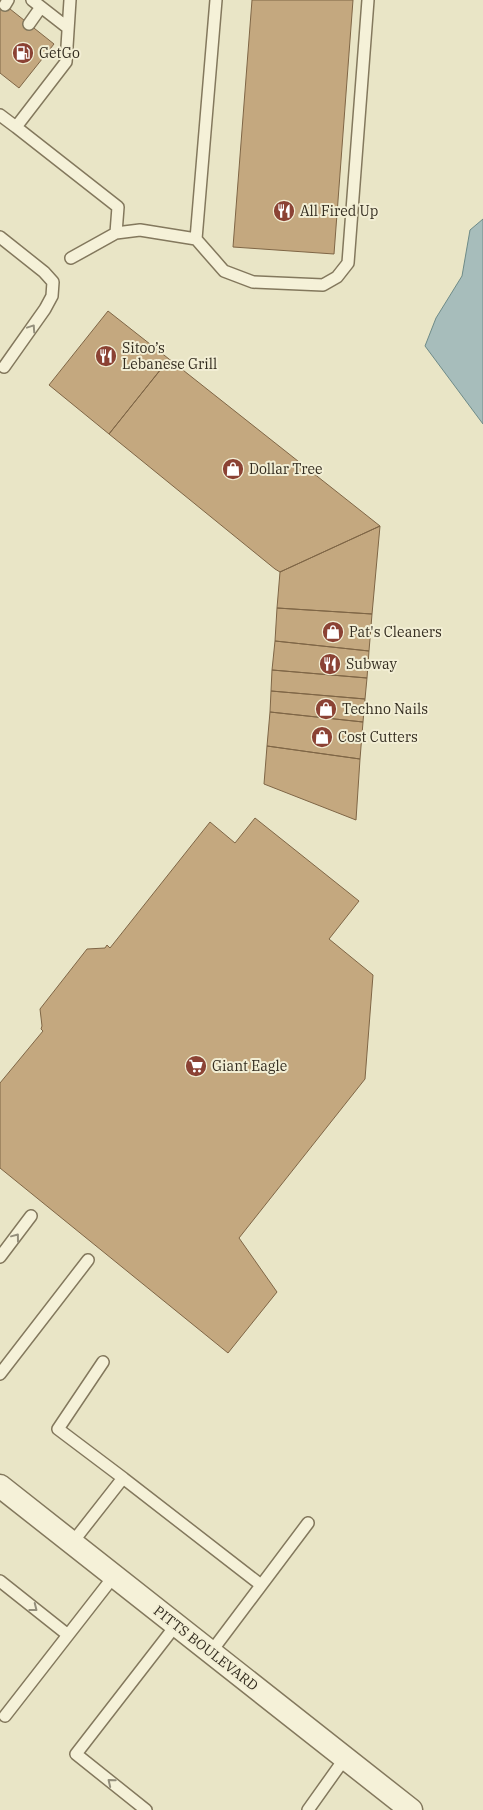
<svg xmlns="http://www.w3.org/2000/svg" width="483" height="1810" font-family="'IBM Plex Serif',serif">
<rect width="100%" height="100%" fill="#e9e5c6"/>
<path fill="#a7bdbb" stroke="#6e8b88" d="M 483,219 L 483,424 L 425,346 L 436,318 L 462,276 L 470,230 Z"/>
<path fill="#c4a87f" stroke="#7f6646" d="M 252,0 L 353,0 L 334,254 L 233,247 Z
M 0,1 L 54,44 L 19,88 L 0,73 Z
M 108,311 L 169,359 L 109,434 L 49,385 Z
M 169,359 L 380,526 L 280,572 L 275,569 L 109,434 Z
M 380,526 L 372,614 L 277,608 L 280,572 Z
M 277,608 L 372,614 L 369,651 L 275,641 Z
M 275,641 L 369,651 L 367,678 L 272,670 Z
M 272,670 L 367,678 L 365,699 L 271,691 Z
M 271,691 L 365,699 L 363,722 L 270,712 Z
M 270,712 L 363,722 L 360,759 L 267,746 Z
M 267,746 L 360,759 L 356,820 L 264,784 Z
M 255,818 L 359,901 L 329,939 L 373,975 L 365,1079 L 239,1238 L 277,1292 L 228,1353 L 0,1168 L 0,1083 L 43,1031 L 41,1029 L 42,1026 L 40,1009 L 87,949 L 105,948 L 107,945 L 110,948 L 210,822 L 235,843 Z"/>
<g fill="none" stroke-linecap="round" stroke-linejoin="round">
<g stroke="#83785d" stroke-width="14">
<path id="service" d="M 32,0 L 68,28
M 70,0 L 66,62 L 16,127 L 118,207 L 116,233 L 140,230 L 196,239
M 216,0 L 196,239 L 224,271 L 253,282 L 323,285 L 337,277 L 348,263 L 368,0
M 5,5 L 8,0
M 29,24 L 41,7
M 0,115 L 16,127
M 0,237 L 44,272 L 53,282 L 52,296 L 45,309 L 4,367
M 71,258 L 116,233
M 0,1257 L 31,1216
M 103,1362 L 58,1429 L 123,1478
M 0,1374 L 88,1260
M 72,1543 L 123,1478 L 261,1585
M 0,1581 L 68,1635
M 211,1652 L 308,1523
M 5,1716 L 114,1576
M 146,1810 L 76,1754 L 176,1625
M 308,1810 L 345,1758"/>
</g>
<g stroke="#83785d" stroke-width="25">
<path id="minor" d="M 0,1486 L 411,1810"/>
</g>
<use href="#service" stroke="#f5f1d8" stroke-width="11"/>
<use href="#minor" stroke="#f5f1d8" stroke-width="22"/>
</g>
<defs><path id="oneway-chevron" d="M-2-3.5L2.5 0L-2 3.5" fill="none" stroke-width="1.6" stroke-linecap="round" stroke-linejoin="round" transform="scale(1.25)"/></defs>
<g stroke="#948f7c">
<use href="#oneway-chevron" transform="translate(32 328) rotate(-56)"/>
<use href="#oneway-chevron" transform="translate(16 1237) rotate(-53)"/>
<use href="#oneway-chevron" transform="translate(34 1608) rotate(38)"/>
<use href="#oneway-chevron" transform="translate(111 1782) rotate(-141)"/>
</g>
<defs>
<g id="fuel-disc" transform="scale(1.125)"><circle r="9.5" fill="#8b4234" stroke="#f2eed4"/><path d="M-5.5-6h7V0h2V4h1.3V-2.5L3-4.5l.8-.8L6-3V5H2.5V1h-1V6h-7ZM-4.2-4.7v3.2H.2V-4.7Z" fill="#fff"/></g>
<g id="restaurant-disc" transform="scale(1.125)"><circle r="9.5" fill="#8b4234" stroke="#f2eed4"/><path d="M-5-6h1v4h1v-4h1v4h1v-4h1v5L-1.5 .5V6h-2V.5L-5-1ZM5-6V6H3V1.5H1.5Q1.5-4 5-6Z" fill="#fff"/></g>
<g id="shop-disc" transform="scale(1.125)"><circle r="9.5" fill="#8b4234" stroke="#f2eed4"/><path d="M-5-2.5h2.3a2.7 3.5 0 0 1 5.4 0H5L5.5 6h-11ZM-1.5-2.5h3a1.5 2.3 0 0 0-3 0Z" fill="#fff"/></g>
<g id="supermarket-disc" transform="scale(1.125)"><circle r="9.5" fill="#8b4234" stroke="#f2eed4"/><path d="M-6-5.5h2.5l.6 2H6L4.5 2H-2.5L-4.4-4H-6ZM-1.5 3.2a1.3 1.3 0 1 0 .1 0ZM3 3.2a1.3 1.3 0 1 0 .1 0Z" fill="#fff"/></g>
</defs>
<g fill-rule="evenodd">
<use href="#fuel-disc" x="23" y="53"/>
<use href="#restaurant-disc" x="284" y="211"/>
<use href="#restaurant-disc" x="106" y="356"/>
<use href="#shop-disc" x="233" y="469"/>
<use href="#shop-disc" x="333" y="632"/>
<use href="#restaurant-disc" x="330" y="664"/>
<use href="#shop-disc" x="326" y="709"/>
<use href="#shop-disc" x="322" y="737"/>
<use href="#supermarket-disc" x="196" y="1066"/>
</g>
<g text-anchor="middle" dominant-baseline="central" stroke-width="4" stroke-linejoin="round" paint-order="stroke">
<g font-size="14" fill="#342d20" stroke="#f2eed4" text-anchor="start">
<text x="39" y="53">GetGo</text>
<text x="300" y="211">All Fired Up</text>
<text x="122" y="348">Sitoo’s<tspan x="122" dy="16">Lebanese Grill</tspan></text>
<text x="249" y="469">Dollar Tree</text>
<text x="349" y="632">Pat's Cleaners</text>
<text x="346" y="664">Subway</text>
<text x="342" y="709">Techno Nails</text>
<text x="338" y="737">Cost Cutters</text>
<text x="212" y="1066">Giant Eagle</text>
</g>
<g font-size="14" fill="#342d20" stroke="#f2eed4">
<text transform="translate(206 1648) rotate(38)">PITTS BOULEVARD</text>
</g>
</g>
</svg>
